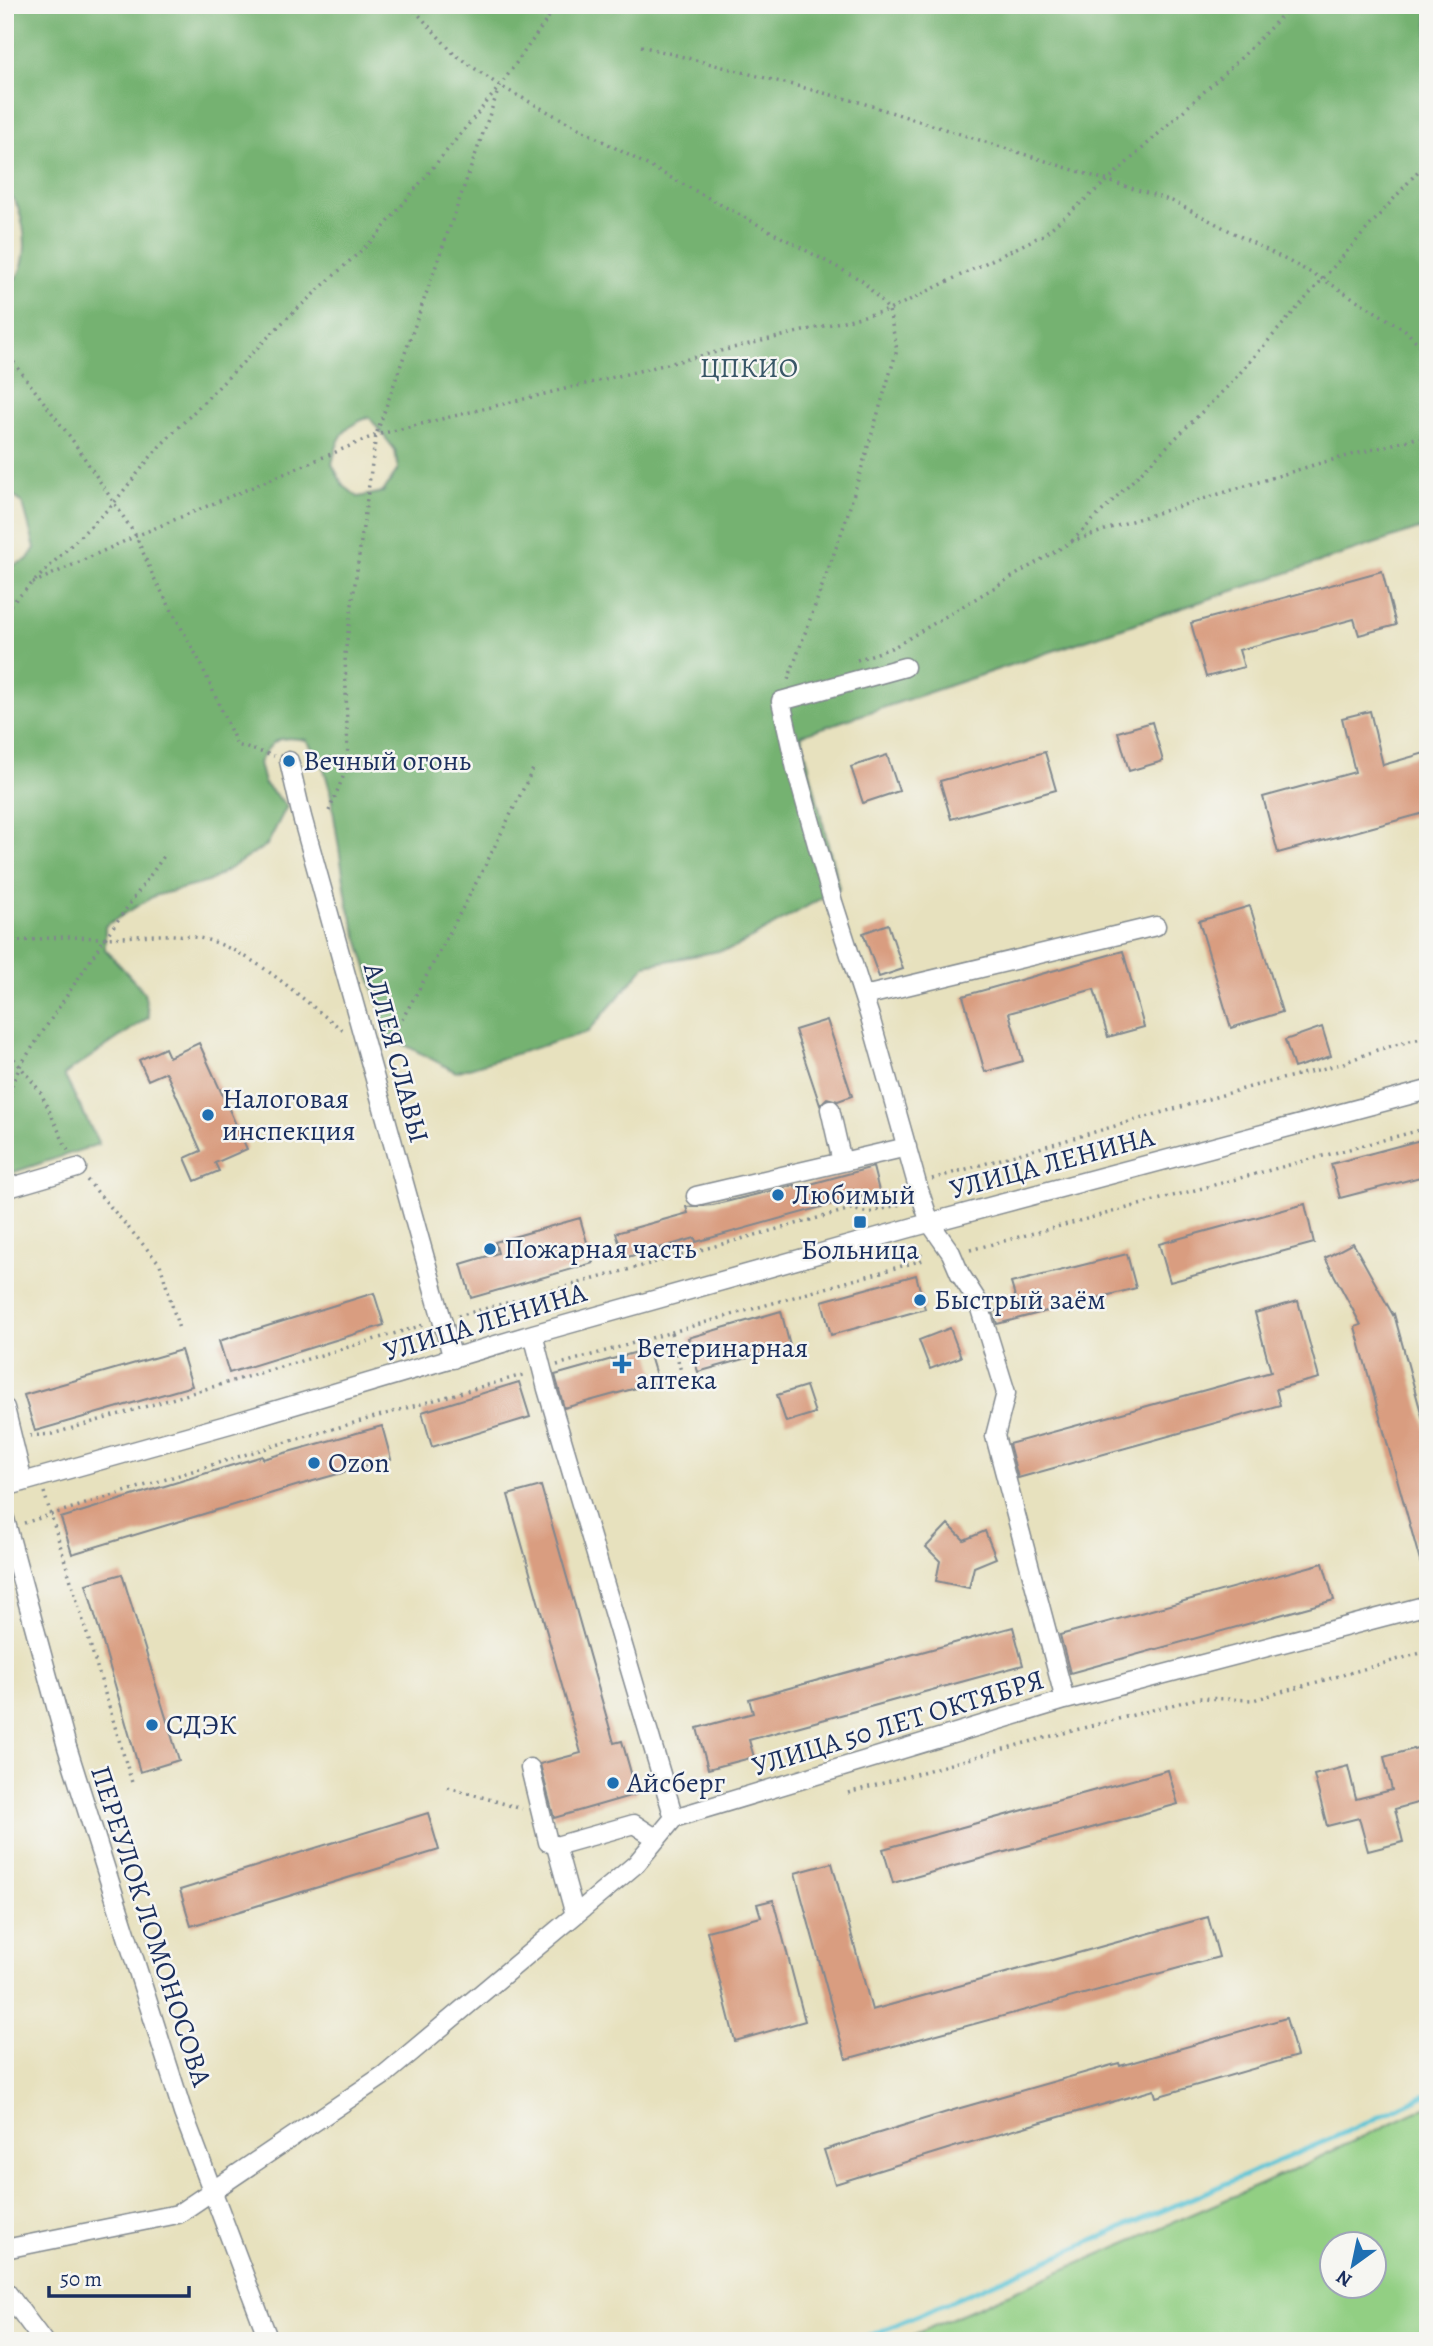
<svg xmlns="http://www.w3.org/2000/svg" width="1433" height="2346" font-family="Alegreya,serif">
<rect width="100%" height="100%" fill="#f6f6f2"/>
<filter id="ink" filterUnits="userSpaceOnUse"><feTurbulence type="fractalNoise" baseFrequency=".0143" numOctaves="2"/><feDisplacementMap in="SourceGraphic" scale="14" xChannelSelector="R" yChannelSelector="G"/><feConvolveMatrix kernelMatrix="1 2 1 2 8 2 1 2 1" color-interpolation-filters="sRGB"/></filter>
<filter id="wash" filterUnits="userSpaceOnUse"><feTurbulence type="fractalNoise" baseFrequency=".00686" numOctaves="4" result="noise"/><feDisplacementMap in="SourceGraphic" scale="28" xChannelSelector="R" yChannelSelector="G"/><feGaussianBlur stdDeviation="1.57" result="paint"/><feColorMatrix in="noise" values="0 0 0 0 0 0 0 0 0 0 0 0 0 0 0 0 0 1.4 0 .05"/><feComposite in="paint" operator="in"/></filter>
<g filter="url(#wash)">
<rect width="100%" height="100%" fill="#e7e1be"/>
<path fill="#92cf83" stroke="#567f70" stroke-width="2" fill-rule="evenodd" d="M 1428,2106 L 1428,2341 L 899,2341 L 1262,2184 ZM 1332,2244 L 1374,2244 L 1374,2286 L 1332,2286 Z"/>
<path fill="#75b271" stroke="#487068" stroke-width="2" fill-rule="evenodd" d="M 5,5 L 1428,5 L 1428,526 L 801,735 L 839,888 L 734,948 L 646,965 L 588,1032 L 456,1072 L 388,1036 L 348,906 L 330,790 L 322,762 L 306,740 C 279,735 272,738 259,763 L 264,783 L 287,806 L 267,845 L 208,882 L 154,896 L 105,926 L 105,949 L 144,992 L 149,1017 L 64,1075 L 99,1144 L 5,1175 L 5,667 L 9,665 L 5,641 L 5,568 L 27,560 L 35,548 L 23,504 L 7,490 L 5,491 L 5,288 C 31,272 27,233 18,207 C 15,201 9,195 5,189 ZM 369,417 L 395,450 L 398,469 L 383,492 L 358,497 L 343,485 L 332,464 C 338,437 342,427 369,417 Z"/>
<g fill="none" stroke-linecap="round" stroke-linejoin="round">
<path stroke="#5bc4d6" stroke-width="5" d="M 858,2341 L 1344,2133 L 1428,2094"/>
</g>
<g id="blocks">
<path fill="#d99d80" d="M 1382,571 L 1396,625 L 1359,635 L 1354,619 L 1239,650 L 1244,667 L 1206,677 L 1191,623 Z
M 1370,711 L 1383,765 L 1428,752 L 1428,812 L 1278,853 L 1263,797 L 1355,772 L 1342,718 Z
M 1152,722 L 1163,761 L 1129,771 L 1118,732 Z
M 1045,752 L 1056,790 L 951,819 L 940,781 Z
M 887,755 L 899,791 L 863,803 L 851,767 Z
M 1250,906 L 1282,1012 L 1231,1028 L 1199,921 Z
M 888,924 L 903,969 L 879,977 L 863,933 Z
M 1123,951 L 1144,1027 L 1108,1037 L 1094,989 L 1009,1013 L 1023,1061 L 985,1072 L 963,996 Z
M 827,1020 L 852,1096 L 838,1101 L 827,1098 L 820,1105 L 795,1030 Z
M 1322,1027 L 1331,1056 L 1294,1068 L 1285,1040 Z
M 199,1043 L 247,1149 L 215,1163 L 219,1171 L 195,1181 L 185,1158 L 201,1151 L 166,1072 L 148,1080 L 139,1060 L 165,1048 L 169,1057 Z
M 1428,1138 L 1428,1175 L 1340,1198 L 1331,1164 Z
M 873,1167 L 879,1191 L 696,1242 L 695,1238 L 624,1258 L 616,1233 L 688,1213 L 686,1207 L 713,1205 L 795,1185 L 796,1188 Z
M 1305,1204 L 1314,1243 L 1170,1282 L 1159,1244 Z
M 580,1218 L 593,1263 L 471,1298 L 461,1264 L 498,1253 L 495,1242 Z
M 1353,1243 L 1393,1315 L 1394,1314 L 1428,1438 L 1428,1572 L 1423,1572 L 1355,1327 L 1361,1325 L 1325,1258 Z
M 1127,1254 L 1136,1288 L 997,1324 L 993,1312 L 1017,1303 L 1011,1283 Z
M 916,1275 L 925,1309 L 831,1335 L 822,1301 Z
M 374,1293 L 384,1325 L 229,1373 L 219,1341 Z
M 1298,1301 L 1319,1378 L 1276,1389 L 1280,1405 L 1018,1478 L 1009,1444 L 1271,1372 L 1255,1313 Z
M 781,1311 L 790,1346 L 698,1372 L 688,1338 Z
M 950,1328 L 961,1357 L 930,1369 L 919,1340 Z
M 648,1349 L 658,1382 L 564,1408 L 555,1375 Z
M 181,1350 L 192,1386 L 35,1431 L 24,1395 Z
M 519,1382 L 530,1417 L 432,1447 L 422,1412 Z
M 806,1386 L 815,1413 L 786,1422 L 777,1395 Z
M 382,1426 L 391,1459 L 299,1485 L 72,1554 L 61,1518 L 262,1456 L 263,1459 Z
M 541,1486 L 614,1743 L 622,1741 L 637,1794 L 554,1818 L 540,1764 L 581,1753 L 508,1495 Z
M 948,1524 L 964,1540 L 985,1531 L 996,1558 L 974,1567 L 969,1588 L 936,1581 L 940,1561 L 926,1547 Z
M 1323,1563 L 1334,1600 L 1070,1673 L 1060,1635 Z
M 122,1574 L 179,1760 L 140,1772 L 86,1584 Z
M 1013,1627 L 1023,1665 L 749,1740 L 754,1757 L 708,1769 L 697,1728 L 753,1713 L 749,1699 Z
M 1421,1747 L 1428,1774 L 1428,1800 L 1395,1809 L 1403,1842 L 1368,1851 L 1359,1818 L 1327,1826 L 1314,1775 L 1348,1766 L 1356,1799 L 1392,1790 L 1384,1757 Z
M 1168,1770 L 1178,1804 L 893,1883 L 883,1849 Z
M 428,1813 L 439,1850 L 191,1926 L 180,1890 Z
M 832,1863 L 872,2010 L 1208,1917 L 1219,1957 L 846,2059 L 795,1873 Z
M 773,1900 L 805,2021 L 735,2041 L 707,1931 L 761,1917 L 757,1904 Z
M 1286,2018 L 1297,2056 L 1156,2097 L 1154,2090 L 954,2147 L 835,2184 L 824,2150 L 957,2109 L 1119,2063 L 1120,2066 Z"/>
</g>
</g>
<g filter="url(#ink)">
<use href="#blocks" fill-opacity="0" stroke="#81888e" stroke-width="2"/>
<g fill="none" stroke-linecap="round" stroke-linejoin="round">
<g stroke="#81888e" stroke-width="21">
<path id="minor" d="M 905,667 L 781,701 L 796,769 L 833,902 L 870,1017 L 917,1184 L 930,1223 L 951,1253 L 960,1274 L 978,1302 L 1006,1393 L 995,1436 L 1065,1700
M 289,761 L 302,817 L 453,1359
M 864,996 L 1156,926
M 830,1109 L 842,1162
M 5,1189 L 77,1168
M 696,1196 L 907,1147
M 533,1334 L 547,1389 L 674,1818
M 5,1408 L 23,1482
M 5,1487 L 230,1424 L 533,1334 L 910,1228 L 1428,1090
M 5,1519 L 67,1747 L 183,2113 L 269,2341
M 530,1768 L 548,1842 L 556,1846 L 634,1824 L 657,1839
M 556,1846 L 575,1915
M 5,2249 L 178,2214 L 384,2075 L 636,1864 L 674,1818 L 1065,1700 L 1428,1605
M 5,2290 L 43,2341"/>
</g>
<path stroke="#81888e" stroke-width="3.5" stroke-dasharray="2 5" stroke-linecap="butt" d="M 410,5 L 454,54 L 500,86 L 863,281 L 889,310 L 897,350 L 845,523 L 788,680
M 641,46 L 859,102 L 1172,201 L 1321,278 L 1405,330 L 1428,354
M 5,351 L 71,438 L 136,536 L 153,576 L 200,662 L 237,745 L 274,756
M 1072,541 L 1230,384 L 1428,160
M 33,583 L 136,536 L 376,435 L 889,310 L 1043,235 L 1107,181 L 1244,55 L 1292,5
M 5,610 L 113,504 L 157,449 L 285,320 L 375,238 L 500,86 L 553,11 L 561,5
M 857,660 L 894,647 L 1071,542 L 1128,522 L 1317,464 L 1428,435
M 329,811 L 348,765 L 345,654 L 376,435 L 498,91
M 5,942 C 25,941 45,938 64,937 C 79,937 93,938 107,938 C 147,936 187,929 224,946 C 269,965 304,1002 343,1030
M 382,1039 L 400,1023 L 428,973 L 485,866 L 534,767
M 5,1048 L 40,1091 L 69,1153
M 5,1134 L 9,1118 L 11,1088 L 20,1066 L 105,938 L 164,856
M 932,1179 L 1250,1087 L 1341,1064 L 1377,1050 L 1428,1036
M 87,1180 L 160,1264 L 179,1329
M 970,1250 L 1428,1128
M 458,1316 L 851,1209 L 868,1213 L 901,1204 L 905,1199
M 671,1333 L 684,1383
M 557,1365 L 923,1260 L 916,1244
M 30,1436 L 52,1434 L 427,1324
M 44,1492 L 133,1786
M 24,1523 L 273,1446 L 526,1374
M 448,1787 L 522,1809
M 848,1793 L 1025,1743 L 1199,1698 L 1253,1700 L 1428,1651"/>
<use href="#minor" stroke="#fff" stroke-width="18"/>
</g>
</g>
<g fill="#1f6fb2" stroke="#f6f6f2" stroke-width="2.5">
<circle cx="289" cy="761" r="7"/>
<circle cx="208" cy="1115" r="7"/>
<circle cx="778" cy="1195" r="7"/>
<rect x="853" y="1215" width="14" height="14" rx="3.5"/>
<circle cx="490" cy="1249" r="7"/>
<circle cx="920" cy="1300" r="7"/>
<path d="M618.5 1353.5h7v7h7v7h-7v7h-7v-7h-7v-7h7z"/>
<circle cx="314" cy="1463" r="7"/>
<circle cx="152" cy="1725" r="7"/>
<circle cx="613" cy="1783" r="7"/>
</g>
<g text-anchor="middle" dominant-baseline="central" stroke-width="5" stroke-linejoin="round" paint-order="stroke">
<g font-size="28" fill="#395767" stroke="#f6f6f2">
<text x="749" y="368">ЦПКИО</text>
</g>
<g font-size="28" fill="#1b2f5e" stroke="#f6f6f2" text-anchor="start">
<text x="303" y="761">Вечный огонь</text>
<text x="222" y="1099">Налоговая<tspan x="222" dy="32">инспекция</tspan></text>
<text x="792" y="1195">Любимый</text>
<text x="504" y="1249">Пожарная часть</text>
<text x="860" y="1250" text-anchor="middle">Больница</text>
<text x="934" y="1300">Быстрый заём</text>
<text x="636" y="1348">Ветеринарная<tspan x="636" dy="32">аптека</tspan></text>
<text x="328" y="1463">Ozon</text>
<text x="166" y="1725">СДЭК</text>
<text x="627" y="1783">Айсберг</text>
</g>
<g font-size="28" fill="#1b2f5e" stroke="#f6f6f2">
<text transform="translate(396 1053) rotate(75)">АЛЛЕЯ СЛАВЫ</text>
<text transform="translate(1052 1163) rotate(-15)">УЛИЦА ЛЕНИНА</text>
<text transform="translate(485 1322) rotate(-17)">УЛИЦА ЛЕНИНА</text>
<text transform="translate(898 1723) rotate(-17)">УЛИЦА 50 ЛЕТ ОКТЯБРЯ</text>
<text transform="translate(151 1926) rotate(72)">ПЕРЕУЛОК ЛОМОНОСОВА</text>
</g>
</g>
<rect width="1433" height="2346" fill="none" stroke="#f6f6f2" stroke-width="28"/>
<g transform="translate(1353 2265) rotate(213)"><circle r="33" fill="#f6f6f2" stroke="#9ea6b7" stroke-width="2"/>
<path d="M0-5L12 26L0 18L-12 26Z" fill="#1f6fb2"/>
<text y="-10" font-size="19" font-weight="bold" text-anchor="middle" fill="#1b2f5e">N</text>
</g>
<path d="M49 2286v10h140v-10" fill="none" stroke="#1b2f5e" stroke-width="3.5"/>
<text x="60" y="2286" font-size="21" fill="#1b2f5e" stroke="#f6f6f2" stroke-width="5" paint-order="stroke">50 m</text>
</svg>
